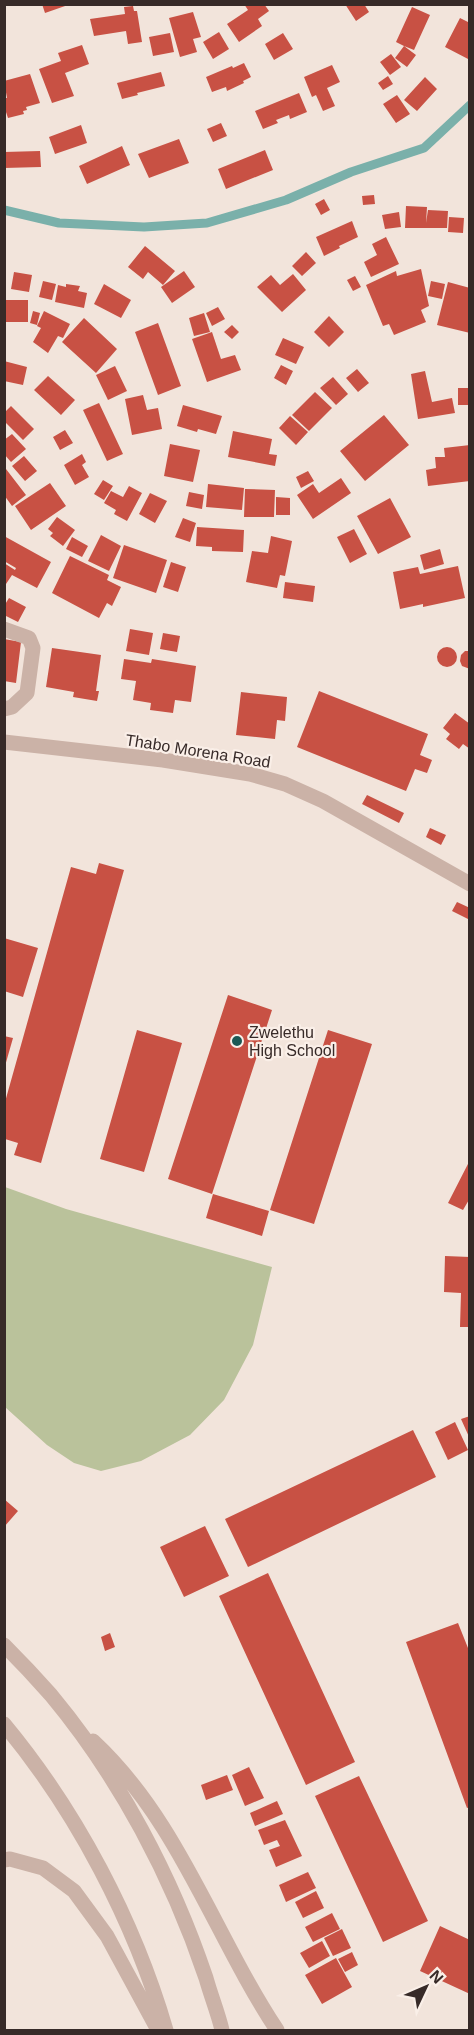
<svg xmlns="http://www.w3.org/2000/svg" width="474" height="2035" font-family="Helvetica,sans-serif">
<rect width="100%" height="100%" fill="#f2e4db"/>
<path fill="#bac29b" d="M 5,1187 L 66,1209 L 272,1267 L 253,1345 L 224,1400 L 190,1435 L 141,1461 L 101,1471 L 74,1463 L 47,1445 L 5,1407 Z"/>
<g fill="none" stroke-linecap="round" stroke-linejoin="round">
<path stroke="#7ab0aa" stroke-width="9" d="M 4,210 L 59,223 L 144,227 L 207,223 L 286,200 L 351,172 L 424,148 L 470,105"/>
</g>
<path fill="#c85144" d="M 42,4 L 68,4 L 68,5 L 45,13 Z
M 244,4 L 264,4 L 269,11 L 258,19 L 262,26 L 239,42 L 227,24 L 248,10 Z
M 345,4 L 364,4 L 369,12 L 356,21 Z
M 133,6 L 134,11 L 137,11 L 142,42 L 128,44 L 126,31 L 94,36 L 90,19 L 125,14 L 124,7 Z
M 412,7 L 430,15 L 414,50 L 404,46 L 416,55 L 407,67 L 395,58 L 404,46 L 396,42 Z
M 193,12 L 201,37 L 193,39 L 197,52 L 180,57 L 169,18 Z
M 460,18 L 470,23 L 470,60 L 445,47 Z
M 219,32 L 229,49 L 213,59 L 203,42 Z
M 170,33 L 174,52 L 153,56 L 149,37 Z
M 283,33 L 293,49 L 274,60 L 265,44 Z
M 82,45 L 89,64 L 65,73 L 74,96 L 52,103 L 39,69 L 61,61 L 58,53 Z
M 391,54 L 401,67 L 390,75 L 380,62 Z
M 244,63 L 251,77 L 243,81 L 244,83 L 227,91 L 226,87 L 212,92 L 206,77 L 232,66 L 233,68 Z
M 332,65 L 340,82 L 327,88 L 335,106 L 323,111 L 316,95 L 312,97 L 304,77 Z
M 161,72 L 165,86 L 137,93 L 138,95 L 122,99 L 117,83 Z
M 30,74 L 40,103 L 26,107 L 27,110 L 23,111 L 24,114 L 8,118 L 4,106 L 4,98 L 7,98 L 4,81 Z
M 388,76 L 393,84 L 383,90 L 378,83 Z
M 425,77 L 437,89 L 417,111 L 404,100 Z
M 299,93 L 307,112 L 290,119 L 289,115 L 276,120 L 278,123 L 263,129 L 255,111 Z
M 397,95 L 410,114 L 396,123 L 383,104 Z
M 221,123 L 227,136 L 213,142 L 207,129 Z
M 81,125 L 87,143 L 55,154 L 49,137 Z
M 179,139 L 189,163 L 149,178 L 138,154 Z
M 122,146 L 130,165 L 87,184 L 79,166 Z
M 265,150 L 273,170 L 226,189 L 218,169 Z
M 40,151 L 41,167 L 4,168 L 4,152 Z
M 374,195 L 375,204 L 363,205 L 362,196 Z
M 324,199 L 330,210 L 321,215 L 315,204 Z
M 406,206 L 427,207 L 426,223 L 428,210 L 448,211 L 447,228 L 405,228 Z
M 399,212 L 401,227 L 385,229 L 382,215 Z
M 449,217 L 464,218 L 463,233 L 448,232 Z
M 352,221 L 358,237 L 339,246 L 340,248 L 324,256 L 316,237 Z
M 386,237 L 399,264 L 371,277 L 364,262 L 377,255 L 372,244 Z
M 145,246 L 175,271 L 163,285 L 148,272 L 143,279 L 128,267 Z
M 306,252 L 316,263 L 302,276 L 292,266 Z
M 421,269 L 429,306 L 421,310 L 426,322 L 394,335 L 389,324 L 383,326 L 366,285 L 396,271 L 397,276 Z
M 184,271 L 195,287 L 172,303 L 161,287 Z
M 14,272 L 32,275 L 29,292 L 11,289 Z
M 293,274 L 306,290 L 282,312 L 257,287 L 271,275 L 280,285 Z
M 355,276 L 361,287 L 353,291 L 347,280 Z
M 43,281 L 56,284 L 52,300 L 39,297 Z
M 431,281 L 445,284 L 442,299 L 428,296 Z
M 448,282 L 470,288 L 470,333 L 437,325 Z
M 66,284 L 80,286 L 78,291 L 87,293 L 84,308 L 55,302 L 58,285 L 66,287 Z
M 104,284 L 131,300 L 121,318 L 94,304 Z
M 4,300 L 28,300 L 28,322 L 4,322 Z
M 218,307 L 225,319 L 212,326 L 206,313 Z
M 33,311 L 40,313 L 37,325 L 30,323 Z
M 44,311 L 70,324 L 63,338 L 58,336 L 48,353 L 33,342 L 41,328 L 37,326 Z
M 204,313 L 210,332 L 194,336 L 189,318 Z
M 329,316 L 344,332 L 329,347 L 314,332 Z
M 84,318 L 117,349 L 96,373 L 62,342 Z
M 158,323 L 181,386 L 158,395 L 135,332 Z
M 232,325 L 239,332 L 232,339 L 224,332 Z
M 212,332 L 221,359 L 235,355 L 241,370 L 207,382 L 192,339 Z
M 283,338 L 304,347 L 296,364 L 275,355 Z
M 4,361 L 27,367 L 23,385 L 4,381 Z
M 281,365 L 293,371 L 286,385 L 274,378 Z
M 115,366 L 127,391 L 108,400 L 96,375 Z
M 357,369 L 369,383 L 358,392 L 346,378 Z
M 425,371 L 432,402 L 452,398 L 455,413 L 418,419 L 411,374 Z
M 48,376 L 75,400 L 61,415 L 34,390 Z
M 333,377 L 348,394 L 336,405 L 320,388 Z
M 458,388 L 470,388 L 470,405 L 458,405 Z
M 315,392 L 332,408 L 309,431 L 292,415 Z
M 143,395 L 147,410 L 158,408 L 162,429 L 132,435 L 125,399 Z
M 99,403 L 123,454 L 107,461 L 83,410 Z
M 183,405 L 222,416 L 216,434 L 198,429 L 197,432 L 177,426 Z
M 11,406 L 34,429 L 23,440 L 4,421 L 4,413 Z
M 384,415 L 409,445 L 365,481 L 340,451 Z
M 290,416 L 308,432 L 296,445 L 279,428 Z
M 65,430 L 73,443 L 60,450 L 53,437 Z
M 233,431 L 272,439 L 269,454 L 277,455 L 275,466 L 228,457 Z
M 12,434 L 26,449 L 11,462 L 4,454 L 4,440 Z
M 170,444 L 200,450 L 193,482 L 164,476 Z
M 470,445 L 470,481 L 428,486 L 426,470 L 436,468 L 435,457 L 445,457 L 444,448 Z
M 82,454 L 86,462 L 82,465 L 89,477 L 75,485 L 64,465 Z
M 24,456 L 37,471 L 25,481 L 12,466 Z
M 6,469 L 26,495 L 12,506 L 4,495 Z
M 308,471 L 314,481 L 301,488 L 296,477 Z
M 341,478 L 351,493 L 313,519 L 297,495 L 313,484 L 319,493 Z
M 103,480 L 113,486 L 104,500 L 94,494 Z
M 50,483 L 66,506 L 31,530 L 15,506 Z
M 208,484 L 244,488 L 242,510 L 206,507 Z
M 129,486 L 142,493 L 127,521 L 114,514 L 116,510 L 104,503 L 111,491 L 123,497 Z
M 245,489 L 275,490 L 274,517 L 244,517 Z
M 189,492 L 204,495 L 202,509 L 186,506 Z
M 150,493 L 167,501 L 155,523 L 139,514 Z
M 276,497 L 290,498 L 290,515 L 276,515 Z
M 390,498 L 411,537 L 378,554 L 357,516 Z
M 57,517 L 75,530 L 63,546 L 50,536 L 53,533 L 48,529 Z
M 183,518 L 196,523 L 190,542 L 175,537 Z
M 197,527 L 244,530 L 243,552 L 212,551 L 212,547 L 196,546 Z
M 354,529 L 367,554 L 350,563 L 337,537 Z
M 101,535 L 121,546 L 109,571 L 88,561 Z
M 4,536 L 51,562 L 37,588 L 12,575 L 6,584 L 4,583 L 4,563 L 15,570 L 16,568 L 4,561 Z
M 271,536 L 292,541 L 285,576 L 280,575 L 277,588 L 246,582 L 252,551 L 268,553 Z
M 72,537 L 88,546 L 82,557 L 66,549 Z
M 124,545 L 167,560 L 156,593 L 113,578 Z
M 440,549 L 444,564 L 424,570 L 420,555 Z
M 70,556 L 109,575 L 107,580 L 121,587 L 112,606 L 107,603 L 99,618 L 52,593 Z
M 171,562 L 186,567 L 178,592 L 163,587 Z
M 458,566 L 465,598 L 423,607 L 423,604 L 400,609 L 393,572 L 418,567 L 420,574 Z
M 285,582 L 315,586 L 313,602 L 283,598 Z
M 9,598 L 26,607 L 18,622 L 4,615 L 4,606 Z
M 130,629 L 153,633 L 149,655 L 126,651 Z
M 163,633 L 180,636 L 177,652 L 160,649 Z
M 4,639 L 21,642 L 16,683 L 4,681 Z
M437 657a10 10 0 1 1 20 0a10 10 0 1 1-20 0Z
M 52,648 L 101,655 L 96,691 L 99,691 L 97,701 L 73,697 L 74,692 L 46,687 Z
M 465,651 L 470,651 L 470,669 L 462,666 L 460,661 L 461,655 Z
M 124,659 L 151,663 L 152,659 L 196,666 L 191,702 L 175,700 L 173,713 L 150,710 L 151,703 L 133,700 L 136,681 L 121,679 Z
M 319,691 L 428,734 L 420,755 L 432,760 L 427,773 L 415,769 L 406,791 L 297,747 Z
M 241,692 L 287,697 L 285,721 L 277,720 L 275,739 L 236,735 Z
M 455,713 L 470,724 L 470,749 L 463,744 L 459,749 L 446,739 L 450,734 L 443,728 Z
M 367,795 L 404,813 L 399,823 L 362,804 Z
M 430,828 L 446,835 L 441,845 L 426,837 Z
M 99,863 L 124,870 L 41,1163 L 14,1155 L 18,1143 L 5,1139 L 5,1102 L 71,867 L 96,874 Z
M 457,902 L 470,908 L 468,919 L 452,911 Z
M 4,938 L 38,948 L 23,997 L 4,991 Z
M 228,995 L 272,1010 L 212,1194 L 168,1179 Z
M 137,1030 L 182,1043 L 144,1172 L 100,1159 Z
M 328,1030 L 372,1044 L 314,1224 L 270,1210 Z
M 4,1036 L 13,1038 L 5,1066 L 4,1066 Z
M 470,1160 L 470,1198 L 463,1210 L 448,1203 Z
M 213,1194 L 269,1211 L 262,1236 L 206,1218 Z
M 445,1256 L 470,1257 L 470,1327 L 460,1327 L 461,1293 L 444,1292 Z
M 470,1416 L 470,1439 L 461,1419 Z
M 455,1422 L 468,1450 L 448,1460 L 435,1432 Z
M 413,1430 L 436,1477 L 248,1567 L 225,1519 Z
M 4,1499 L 18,1511 L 4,1527 Z
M 205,1526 L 229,1576 L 184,1597 L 160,1547 Z
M 268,1573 L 355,1762 L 306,1785 L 219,1596 Z
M 458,1623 L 470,1653 L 470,1807 L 467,1808 L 406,1642 Z
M 110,1633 L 115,1647 L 105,1651 L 101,1637 Z
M 249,1767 L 264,1798 L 245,1806 L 232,1775 Z
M 227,1775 L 233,1790 L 206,1800 L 201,1785 Z
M 359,1776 L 428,1921 L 383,1942 L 315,1796 Z
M 277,1801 L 283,1814 L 255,1826 L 250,1813 Z
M 285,1820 L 302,1856 L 276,1867 L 269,1850 L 280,1846 L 277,1840 L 264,1845 L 258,1830 Z
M 308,1872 L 316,1888 L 286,1902 L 279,1885 Z
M 316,1891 L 324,1908 L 303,1918 L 295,1902 Z
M 332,1913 L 340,1929 L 313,1942 L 305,1927 Z
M 440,1926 L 470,1940 L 470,1994 L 420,1971 Z
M 342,1929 L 351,1948 L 333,1956 L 324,1938 Z
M 322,1941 L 330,1956 L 309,1968 L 300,1953 Z
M 352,1952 L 358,1965 L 345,1972 L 338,1959 Z
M 336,1958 L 352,1987 L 322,2004 L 305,1975 Z"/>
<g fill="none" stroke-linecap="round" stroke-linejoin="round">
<path stroke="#cbb2a7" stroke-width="15" d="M 4,629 L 29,638 L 33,648 L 27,693 L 12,707 L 4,709"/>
<path stroke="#cbb2a7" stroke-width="15" d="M 4,742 L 163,760 L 250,774 L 285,784 L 323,801 L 470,884"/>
<path stroke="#cbb2a7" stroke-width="15" d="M 4,1645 C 20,1661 36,1678 51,1695 C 120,1778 172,1877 206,1978 C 211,1996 218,2013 222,2030
M 4,1724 C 77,1812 134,1921 166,2030
M 93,1741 C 179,1821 214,1935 277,2030
M 4,1860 L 10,1859 L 43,1868 L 74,1891 L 107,1936 L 158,2030"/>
</g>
<circle fill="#1c5955" stroke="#faefe8" stroke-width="2" cx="237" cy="1041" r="6"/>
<g text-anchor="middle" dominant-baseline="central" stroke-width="4.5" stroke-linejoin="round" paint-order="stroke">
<g font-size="16" fill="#372a28" stroke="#faefe8">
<text transform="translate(198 751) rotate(9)">Thabo Morena Road</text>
</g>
<g font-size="16" fill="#372a28" stroke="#faefe8" text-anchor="start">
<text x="249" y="1032">Zwelethu<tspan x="249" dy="18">High School</tspan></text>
</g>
</g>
<rect width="474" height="2035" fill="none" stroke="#372a28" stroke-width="12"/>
<g transform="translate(426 1987) rotate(46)" stroke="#faefe8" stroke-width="4.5" paint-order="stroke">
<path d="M0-4.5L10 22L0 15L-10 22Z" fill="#372a28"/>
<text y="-9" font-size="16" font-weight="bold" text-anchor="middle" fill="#372a28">N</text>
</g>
</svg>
